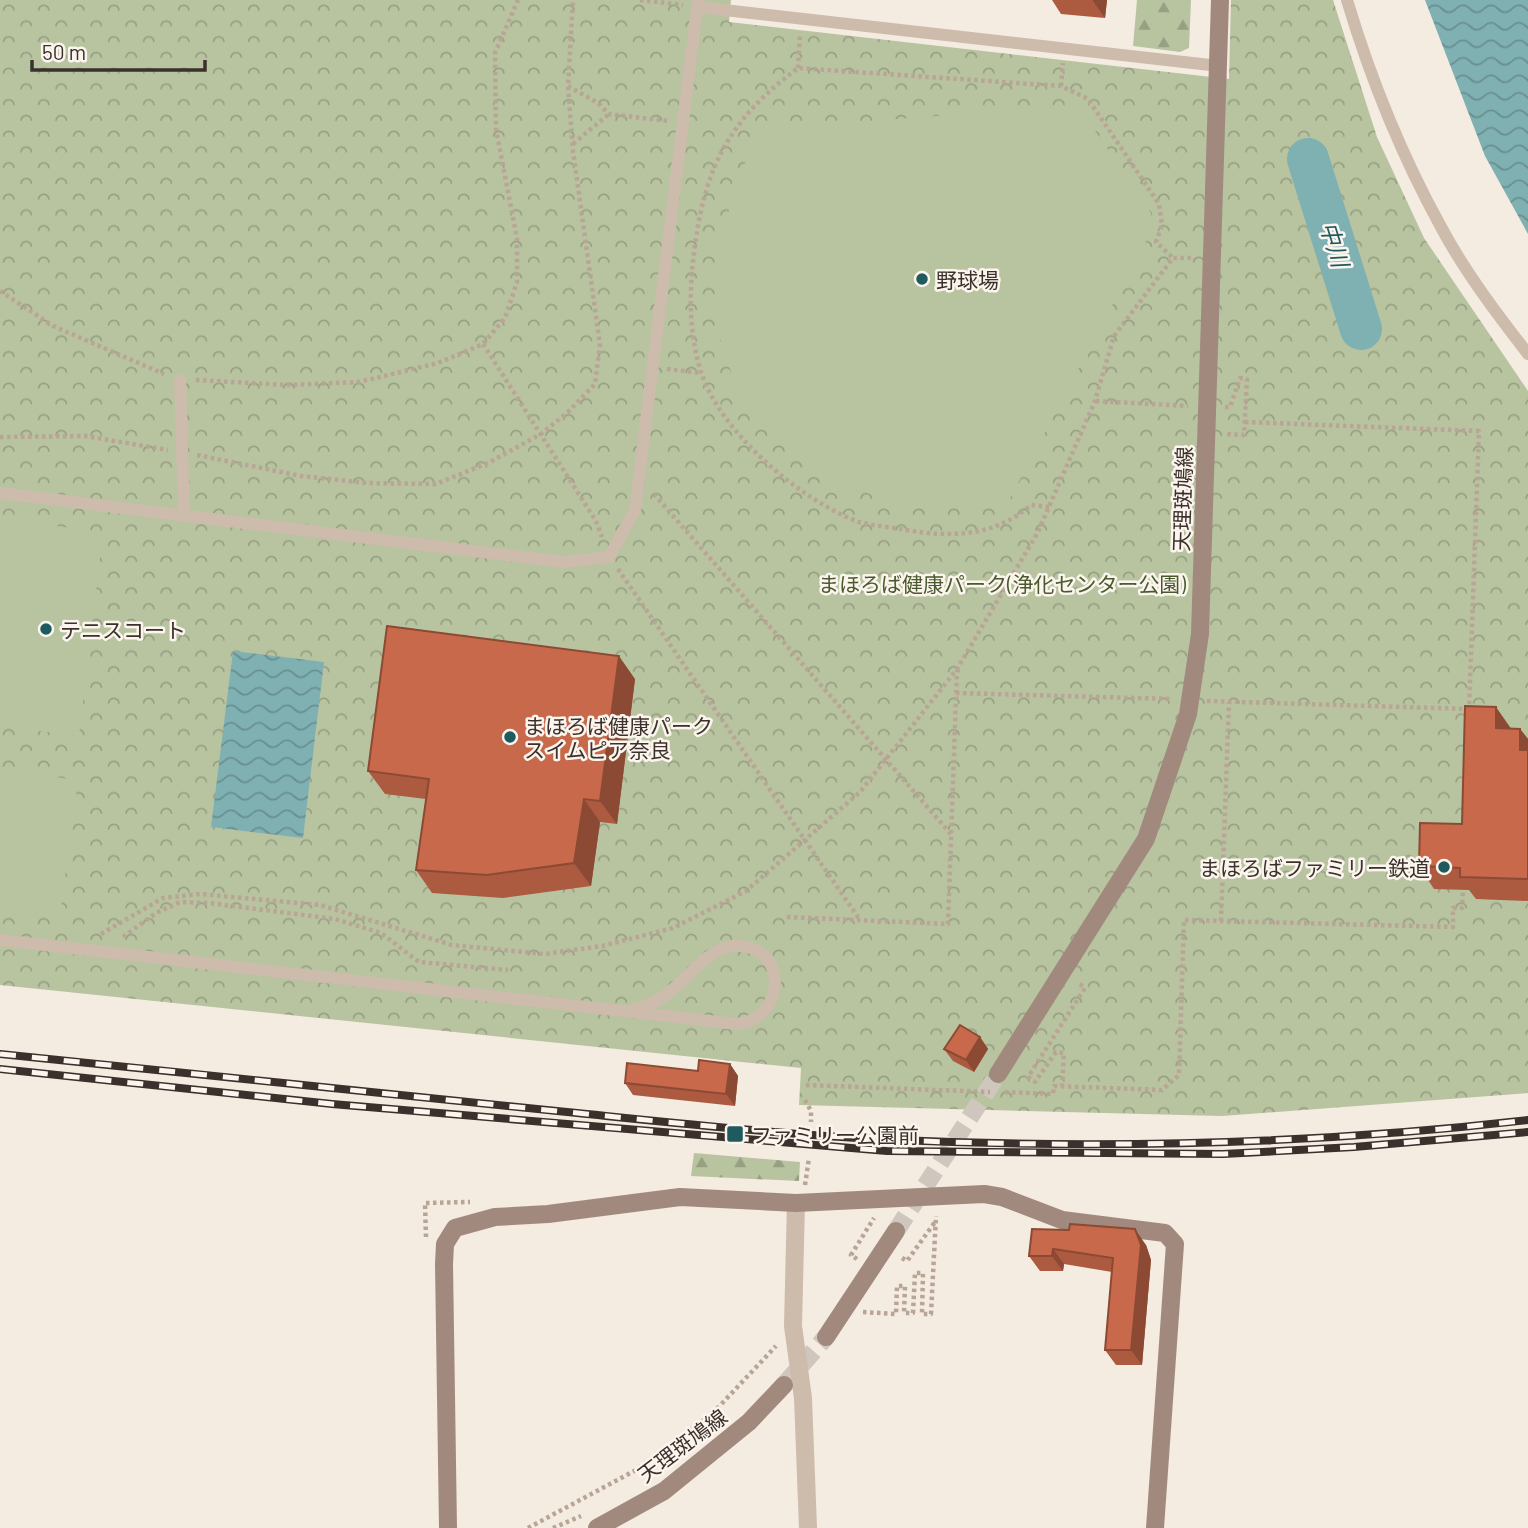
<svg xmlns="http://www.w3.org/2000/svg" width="1528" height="1528" font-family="Barlow,'Noto Sans JP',sans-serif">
<defs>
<pattern id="forest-firs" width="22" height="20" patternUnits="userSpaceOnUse" patternTransform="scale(1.75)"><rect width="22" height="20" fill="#b8c4a0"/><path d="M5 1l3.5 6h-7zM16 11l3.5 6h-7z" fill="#97a083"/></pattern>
<pattern id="park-crowns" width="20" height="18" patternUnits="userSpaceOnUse" patternTransform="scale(1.75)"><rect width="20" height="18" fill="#b8c4a0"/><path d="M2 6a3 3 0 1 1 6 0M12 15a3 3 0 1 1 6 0" fill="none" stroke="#97a083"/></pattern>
<pattern id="water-waves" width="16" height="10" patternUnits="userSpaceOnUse" patternTransform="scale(1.75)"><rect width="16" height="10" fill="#7fb0b2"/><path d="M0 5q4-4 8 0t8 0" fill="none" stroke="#699091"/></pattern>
</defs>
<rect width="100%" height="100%" fill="#f4ebe1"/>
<path fill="url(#forest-firs)" d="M 1137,0 L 1191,0 L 1189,48 L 1180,52 L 1133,46 Z
M 694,1153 L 800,1162 L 799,1181 L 691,1176 Z"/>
<path fill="url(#park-crowns)" d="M 0,0 L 731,0 L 729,22 L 1229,79 L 1231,0 L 1333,0 L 1377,137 L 1424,238 L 1528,391 L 1528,1093 L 1222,1116 L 799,1105 L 801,1068 L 0,985 Z"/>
<path fill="#b8c4a0" d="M 1066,106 L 1081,110 L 1151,213 L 1152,230 L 1006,506 L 908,508 L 818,475 L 742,407 L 714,319 L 720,239 L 742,168 L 766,129 Z
M 0,519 L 103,532 L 79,736 L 0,726 Z
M 0,770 L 78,780 L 60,915 L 0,907 Z"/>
<path fill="url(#water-waves)" d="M 1425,0 L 1528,0 L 1528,234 L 1485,156 Z
M 233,651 L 324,662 L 303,838 L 211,827 Z"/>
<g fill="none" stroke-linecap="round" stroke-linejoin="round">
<path stroke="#7fb0b2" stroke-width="42" d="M 1308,159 L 1361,329"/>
<path stroke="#cfc6bd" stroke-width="18" stroke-dasharray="18 9" stroke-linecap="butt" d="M 896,1231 L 998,1074
M 784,1385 L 826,1337"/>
<path stroke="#b9a596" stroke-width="4.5" stroke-dasharray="3.5 3.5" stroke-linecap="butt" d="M 640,0 L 683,5
M 798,68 L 800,33
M 568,86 L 598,103 L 609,114 L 668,121
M 1061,86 L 1063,63
M 573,144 L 609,114
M 0,291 L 53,326 L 164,374
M 483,344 L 596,521 L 602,537
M 667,369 L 701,373
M 196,380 L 287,385 L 359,382 L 438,363 L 483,344 L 505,318 L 517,282 L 517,239 L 496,129 L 495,53 L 518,0
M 1096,401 L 1188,406
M 1225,407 L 1230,407 L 1240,378 L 1247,379 L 1244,435 L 1226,434
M 1245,422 L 1479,431 L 1469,710
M 0,437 L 85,436 L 168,450
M 197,455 L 301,476 L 367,483 L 436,484 L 488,463 L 541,434 L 568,412 L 595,384 L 600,345 L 573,151 L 568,86 L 573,0
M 654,494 L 951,834
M 1049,507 L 1031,505 C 996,536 952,538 906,530 C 891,527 874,526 859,522 C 801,501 720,432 701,372 C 688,330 689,288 695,245 C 706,164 731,118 798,68 L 1061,86 L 1088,99 L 1159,204 L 1162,225 L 1156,242 L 1173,258
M 618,569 L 860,920
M 956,693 L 1173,699
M 1207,701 L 1470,709
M 787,917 L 948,924 L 957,670
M 1221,921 L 1229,702
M 101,934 L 163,898 L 200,894 L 320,905 L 452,945 L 544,954 L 602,946 L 673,928 L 746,891 L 860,792 L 957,669 L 1038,532 L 1095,401 L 1114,336 L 1173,258 L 1191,258
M 123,937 L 156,913 L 180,902 L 209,903 L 335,919 L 381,933 L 419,962 L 508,970
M 806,1085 L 990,1092
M 1062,1087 L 1064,1053 L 1056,1052 L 1035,1082 L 1028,1077 L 1085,988 L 1077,982
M 1005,1092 L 1053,1094 L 1054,1086 L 1162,1090 L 1179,1075 L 1184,920 L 1453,927 L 1453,908 L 1462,908 L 1463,887
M 805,1100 L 811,1111 L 811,1122
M 805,1185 L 809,1158
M 426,1237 L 425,1203 L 470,1202
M 902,1258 L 907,1261 L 935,1222
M 857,1259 L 851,1255 L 874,1218
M 863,1312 L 896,1314 L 897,1286 L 905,1286 L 904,1313 L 913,1313 L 915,1273 L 923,1273 L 922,1314 L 931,1314 L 936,1216
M 528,1528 L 636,1470 L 713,1413 L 776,1346
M 553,1528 L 581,1516"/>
<path stroke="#cdbbac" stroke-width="12" d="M 1347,0 C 1370,77 1402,156 1441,227 C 1465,272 1497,314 1528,354
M 698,7 L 1219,66
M 180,380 L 184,516
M 0,493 L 563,562 L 609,557 L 635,510 L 698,0
M 0,940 L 736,1024 C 783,1021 790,952 742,946 C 709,942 688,981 663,997 C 653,1004 641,1007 629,1011"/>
<path stroke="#cdbbac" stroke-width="18" d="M 796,1203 L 793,1326 L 803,1398 L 808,1528"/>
<path stroke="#a18a7d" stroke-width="18" d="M 998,1074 L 1146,839 L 1188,714 L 1200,634 L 1220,0
M 826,1337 L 896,1231
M 448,1528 L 444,1264 L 445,1244 L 455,1228 L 495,1217 L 548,1214 L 680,1197 L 796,1203 L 984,1194 L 1002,1197 L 1062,1220 L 1165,1233 L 1175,1244 L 1155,1528
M 597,1528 L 664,1491 L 749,1422 L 784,1385"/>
<g stroke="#3b302b" stroke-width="8">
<path id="rail" d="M 0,1054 C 189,1073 378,1093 567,1112 C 677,1123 787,1135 897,1140 C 1107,1149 1319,1144 1528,1120
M 0,1069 L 332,1104 L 887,1151 L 1223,1154 L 1354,1147 L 1528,1132"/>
</g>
<use href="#rail" stroke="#fbf5ee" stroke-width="5" stroke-dasharray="16" stroke-linecap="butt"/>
</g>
<path fill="#ac5a40" d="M 1052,0 L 1107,0 L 1105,18 L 1061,14 Z
M 635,679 L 617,824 L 600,822 L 591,886 L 503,898 L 432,893 L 416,870 L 426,799 L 385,794 L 368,771 Z
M 1511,728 L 1520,729 L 1528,739 L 1528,901 L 1476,899 L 1469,890 L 1434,889 L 1419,866 L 1462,824 Z
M 980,1037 L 988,1049 L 974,1072 L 953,1061 L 944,1049 Z
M 730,1064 L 738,1076 L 735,1106 L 633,1095 L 625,1083 Z
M 1032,1229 L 1146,1245 L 1151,1260 L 1142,1365 L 1116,1365 L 1105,1350 L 1112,1272 L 1064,1264 L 1063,1271 L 1040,1271 L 1029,1256 Z"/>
<path fill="#8c4a34" d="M 1093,0 L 1107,0 L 1105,18 L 1093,1 Z
M 619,656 L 635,679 L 617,824 L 600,801 Z
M 1496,707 L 1512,730 L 1496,728 Z
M 1520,729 L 1528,739 L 1528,762 L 1520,750 Z
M 584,799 L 600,822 L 591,886 L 574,863 Z
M 980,1037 L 988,1049 L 974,1072 L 966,1060 Z
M 730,1064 L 738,1076 L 735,1106 L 726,1094 Z
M 1135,1229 L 1146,1245 L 1151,1260 L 1142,1365 L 1131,1350 Z
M 1053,1249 L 1064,1264 L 1063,1271 L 1052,1256 Z"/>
<path fill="#c8694b" stroke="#8c4a34" stroke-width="2" d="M 387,626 L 619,656 L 600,801 L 584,799 L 574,863 L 487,875 L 416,870 L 429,779 L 368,771 Z
M 1465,706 L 1496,707 L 1496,728 L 1520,729 L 1520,750 L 1528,750 L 1528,879 L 1460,877 L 1460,868 L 1419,866 L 1420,823 L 1462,824 Z
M 960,1025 L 980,1037 L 966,1060 L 944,1049 Z
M 699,1060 L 730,1064 L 726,1094 L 625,1083 L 627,1063 L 698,1071 Z
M 1070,1224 L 1135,1229 L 1141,1245 L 1131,1350 L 1105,1350 L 1113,1258 L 1053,1249 L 1052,1256 L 1029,1256 L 1032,1229 L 1069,1230 Z"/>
<g fill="#1f5a5e" stroke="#fbf5ee" stroke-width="2.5">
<circle cx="922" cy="279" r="7"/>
<circle cx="46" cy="629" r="7"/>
<circle cx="510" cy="737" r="7"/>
<circle cx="1444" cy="867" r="7"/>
<rect x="726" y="1125" width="18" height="18" rx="3.5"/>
</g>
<g text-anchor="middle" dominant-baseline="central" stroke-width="5" stroke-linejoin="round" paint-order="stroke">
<g font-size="21" fill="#3b302b" stroke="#fbf5ee" text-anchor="start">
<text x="936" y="279">野球場</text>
<text x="60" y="629">テニスコート</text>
<text x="524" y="725">まほろば健康パーク<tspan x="524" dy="24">スイムピア奈良</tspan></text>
<text x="1430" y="867" text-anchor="end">まほろばファミリー鉄道</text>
<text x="751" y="1134">ファミリー公園前</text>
</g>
<g font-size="21" fill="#3b302b" stroke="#fbf5ee">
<text transform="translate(1182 499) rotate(-88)">天理斑鳩線</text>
<text transform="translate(682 1445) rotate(-37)">天理斑鳩線</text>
</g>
<g font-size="21" fill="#4a5a2e" stroke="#fbf5ee">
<text x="1002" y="583">まほろば健康パーク(浄化センター公園)</text>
</g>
<g font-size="23" font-style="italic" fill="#1f5a5e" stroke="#fbf5ee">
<text transform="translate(1335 244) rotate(73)">中川</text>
</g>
</g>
<path d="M32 60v10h173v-10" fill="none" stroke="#3b302b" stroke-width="3.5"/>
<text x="42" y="60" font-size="21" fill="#3b302b" stroke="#fbf5ee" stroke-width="5" paint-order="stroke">50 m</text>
</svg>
